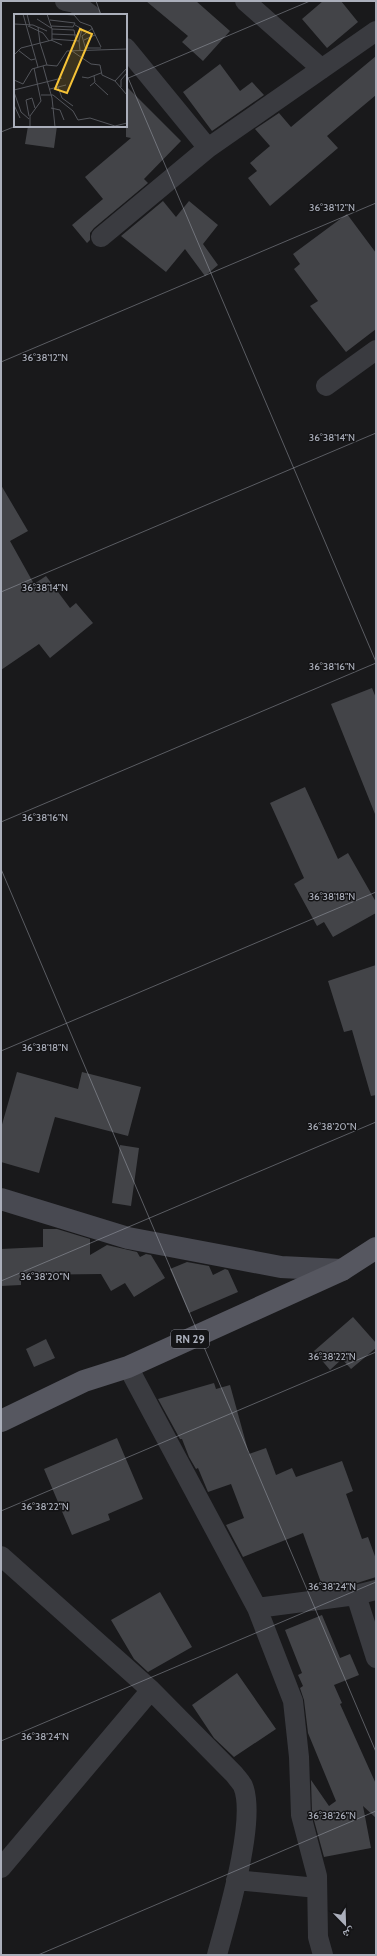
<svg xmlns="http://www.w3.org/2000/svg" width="377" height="1956" font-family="Cabin,'Noto Naskh Arabic',sans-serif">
<rect width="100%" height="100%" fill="#19191b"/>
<path fill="#434448" d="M 146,1 L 196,1 L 230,31 L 203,61 L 182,42 L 188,36 Z
M 323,1 L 341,1 L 358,22 L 327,48 L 302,19 Z
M 376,56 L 376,95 L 327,136 L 338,148 L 270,206 L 248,178 L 257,171 L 250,163 L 270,146 L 255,129 L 279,113 L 291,127 Z
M 220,64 L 240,91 L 252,82 L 264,95 L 212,131 L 183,92 Z
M 126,86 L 181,141 L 144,179 L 148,183 L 94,228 L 90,233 L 90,240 L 87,243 L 72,225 L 103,199 L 85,177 L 131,138 L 126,137 Z
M 28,126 L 57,126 L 54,148 L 25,144 Z
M 163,201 L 176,217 L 189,201 L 218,225 L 203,244 L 218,265 L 205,276 L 185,249 L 166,272 L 121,236 Z
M 347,214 L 376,253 L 376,329 L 346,352 L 310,306 L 318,301 L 294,269 L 300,264 L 293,254 Z
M 1,485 L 28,531 L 10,541 L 34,584 L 46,576 L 70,608 L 76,603 L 93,623 L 50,658 L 39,644 L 1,670 Z
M 372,688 L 376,698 L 375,814 L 331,704 Z
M 305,787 L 338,859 L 348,853 L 376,902 L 376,913 L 333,937 L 324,922 L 317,926 L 294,884 L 304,878 L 270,803 Z
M 376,965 L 376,1095 L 371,1096 L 352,1030 L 344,1032 L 328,981 Z
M 17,1072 L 78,1089 L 82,1072 L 141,1087 L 128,1136 L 55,1117 L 39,1173 L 1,1162 L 1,1128 Z
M 120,1145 L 139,1148 L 131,1206 L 112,1203 Z
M 43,1229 L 57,1229 L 90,1239 L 90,1255 L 107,1245 L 137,1252 L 140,1257 L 146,1254 L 151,1255 L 165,1278 L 134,1297 L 125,1283 L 111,1291 L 101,1274 L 21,1275 L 21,1285 L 1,1286 L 1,1249 L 43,1247 Z
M 187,1262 L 209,1266 L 213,1275 L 225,1269 L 228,1270 L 238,1292 L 189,1313 L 170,1269 Z
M 353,1317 L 376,1343 L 376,1348 L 351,1369 L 342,1359 L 330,1370 L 314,1351 Z
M 46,1339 L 55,1358 L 34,1367 L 26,1349 Z
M 214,1383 L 216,1389 L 230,1385 L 249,1454 L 266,1448 L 276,1475 L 292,1468 L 296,1477 L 342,1461 L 353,1491 L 346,1494 L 362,1539 L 368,1537 L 376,1559 L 376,1577 L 354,1584 L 323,1588 L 303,1533 L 243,1557 L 226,1525 L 244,1518 L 231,1484 L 208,1492 L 198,1468 L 196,1469 L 189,1457 L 182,1439 L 180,1439 L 158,1399 Z
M 117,1438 L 143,1499 L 108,1514 L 110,1520 L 72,1535 L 44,1469 Z
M 160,1592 L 192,1647 L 148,1672 L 134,1659 L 111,1620 Z
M 322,1615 L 340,1658 L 350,1654 L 359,1675 L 334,1685 L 342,1703 L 340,1704 L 376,1784 L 376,1818 L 363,1806 L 371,1848 L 324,1857 L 312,1813 L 311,1780 L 329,1806 L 336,1801 L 308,1733 L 304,1700 L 300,1688 L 303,1686 L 298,1675 L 302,1673 L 285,1630 Z
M 237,1673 L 276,1729 L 234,1757 L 214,1738 L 192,1705 Z"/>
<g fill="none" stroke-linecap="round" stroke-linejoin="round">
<path stroke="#3a3b40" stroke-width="20" d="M 65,1 L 75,3 L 91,15
M 245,1 L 322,69
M 126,48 L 208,148
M 101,237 L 208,148 L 376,31
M 326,386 L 376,350
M 128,1367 L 257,1608 L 356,1595 L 376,1590
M 1,1556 L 151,1690 L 234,1774 C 237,1778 241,1782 243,1786 C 257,1820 227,1918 217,1955
M 356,1595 L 376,1658
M 257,1608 L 293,1701 L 299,1757 L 301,1815 L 317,1876 L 318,1937 L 323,1955
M 1,1868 L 151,1690
M 236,1880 L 317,1888"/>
<path stroke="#484951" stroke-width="22" d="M 1,1199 L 128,1238 L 281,1267 L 342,1270"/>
<path stroke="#565760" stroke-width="22" d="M 1,1421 L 84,1381 L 128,1367 L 342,1270 L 376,1248"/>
</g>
<path fill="none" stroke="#abafbb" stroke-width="1" stroke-opacity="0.45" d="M 96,1 L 101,15M 126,73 L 376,662M 126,79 L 310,1M 1,132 L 16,126M 1,362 L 376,203M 1,592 L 376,433M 1,822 L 376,663M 1,869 L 376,1752M 1,1051 L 376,892M 1,1281 L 376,1122M 1,1511 L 376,1352M 1,1741 L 376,1582M 38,1955 L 376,1811"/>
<g text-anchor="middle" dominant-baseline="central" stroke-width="3" stroke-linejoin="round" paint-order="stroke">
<rect fill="#141416" stroke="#7e808a" stroke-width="1" x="171" y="1330" width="38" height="18" rx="3"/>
<g font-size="11" font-weight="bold" fill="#abafbb">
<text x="190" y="1339">RN 29</text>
</g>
</g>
<g transform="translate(14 14)">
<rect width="113" height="113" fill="#19191b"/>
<path fill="none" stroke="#53555b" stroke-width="1" d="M 9,0 L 24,53M 13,0 L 16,12M 46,0 L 60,1 L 66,8 L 77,12 L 87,33M 23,5 L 37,14M 36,6 L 61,9 L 59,13 L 37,12M 0,10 L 19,11 L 33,17M 61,11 L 68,15 L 65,27M 14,12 L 29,19 L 35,27M 24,13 L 26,29 L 33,51M 38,15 L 60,16 L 62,27M 38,20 L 62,21M 38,25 L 65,27 L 66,36M 37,26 L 48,31M 70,26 L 81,21M 73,34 L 87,34M 4,36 L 17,46 L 21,45M 72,36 L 68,22 L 79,14M 58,37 L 77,50 L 86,51 L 88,61 L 101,67 L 113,81M 0,41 L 7,34 L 38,26 L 38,15 L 33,0M 29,52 L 38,84 L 41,113M 68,63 L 74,64 L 87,59M 0,66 L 9,70 L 18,55 L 32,51 L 43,52 L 53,37 L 113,35M 101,67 L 113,54M 81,69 L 94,81M 76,72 L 81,68 L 80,62M 44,73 L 48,84 L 59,92M 107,73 L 107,66 L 113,59M 36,75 L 52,71M 0,76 L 48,64M 0,78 L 7,98 L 15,105M 27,81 L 39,81 L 59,97 L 64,106 L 76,104 L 101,112 L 113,109M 0,91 L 6,104M 37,94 L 46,96 L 50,106M 15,102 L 12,86 L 18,84 L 21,94M 16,113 L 16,102 L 27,87 L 20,54"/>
<path fill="#f5c237" fill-opacity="0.15" stroke="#f5c237" stroke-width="2" d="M 66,15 L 78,20 L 53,79 L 41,75 Z"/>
<rect width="113" height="113" fill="none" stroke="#abafbb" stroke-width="2"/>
</g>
<g font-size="10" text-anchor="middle" fill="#abafbb" stroke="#141416" stroke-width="3" stroke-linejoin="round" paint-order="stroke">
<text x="332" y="211">36°38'12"N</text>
<text x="45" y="361">36°38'12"N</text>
<text x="332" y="441">36°38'14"N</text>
<text x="45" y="591">36°38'14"N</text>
<text x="332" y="670">36°38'16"N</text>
<text x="45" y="821">36°38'16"N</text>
<text x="332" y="900">36°38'18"N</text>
<text x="45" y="1051">36°38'18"N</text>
<text x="332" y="1130">36°38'20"N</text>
<text x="45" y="1280">36°38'20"N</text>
<text x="332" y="1360">36°38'22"N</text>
<text x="45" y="1510">36°38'22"N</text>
<text x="332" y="1590">36°38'24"N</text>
<text x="45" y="1740">36°38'24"N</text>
<text x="332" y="1819">36°38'26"N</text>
</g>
<rect width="377" height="1956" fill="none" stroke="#abafbb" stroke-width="4"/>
<g transform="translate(345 1924) rotate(157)" stroke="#141416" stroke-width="3" paint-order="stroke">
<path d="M0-3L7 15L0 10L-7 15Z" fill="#abafbb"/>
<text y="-6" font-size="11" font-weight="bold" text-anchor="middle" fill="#abafbb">ش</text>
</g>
</svg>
